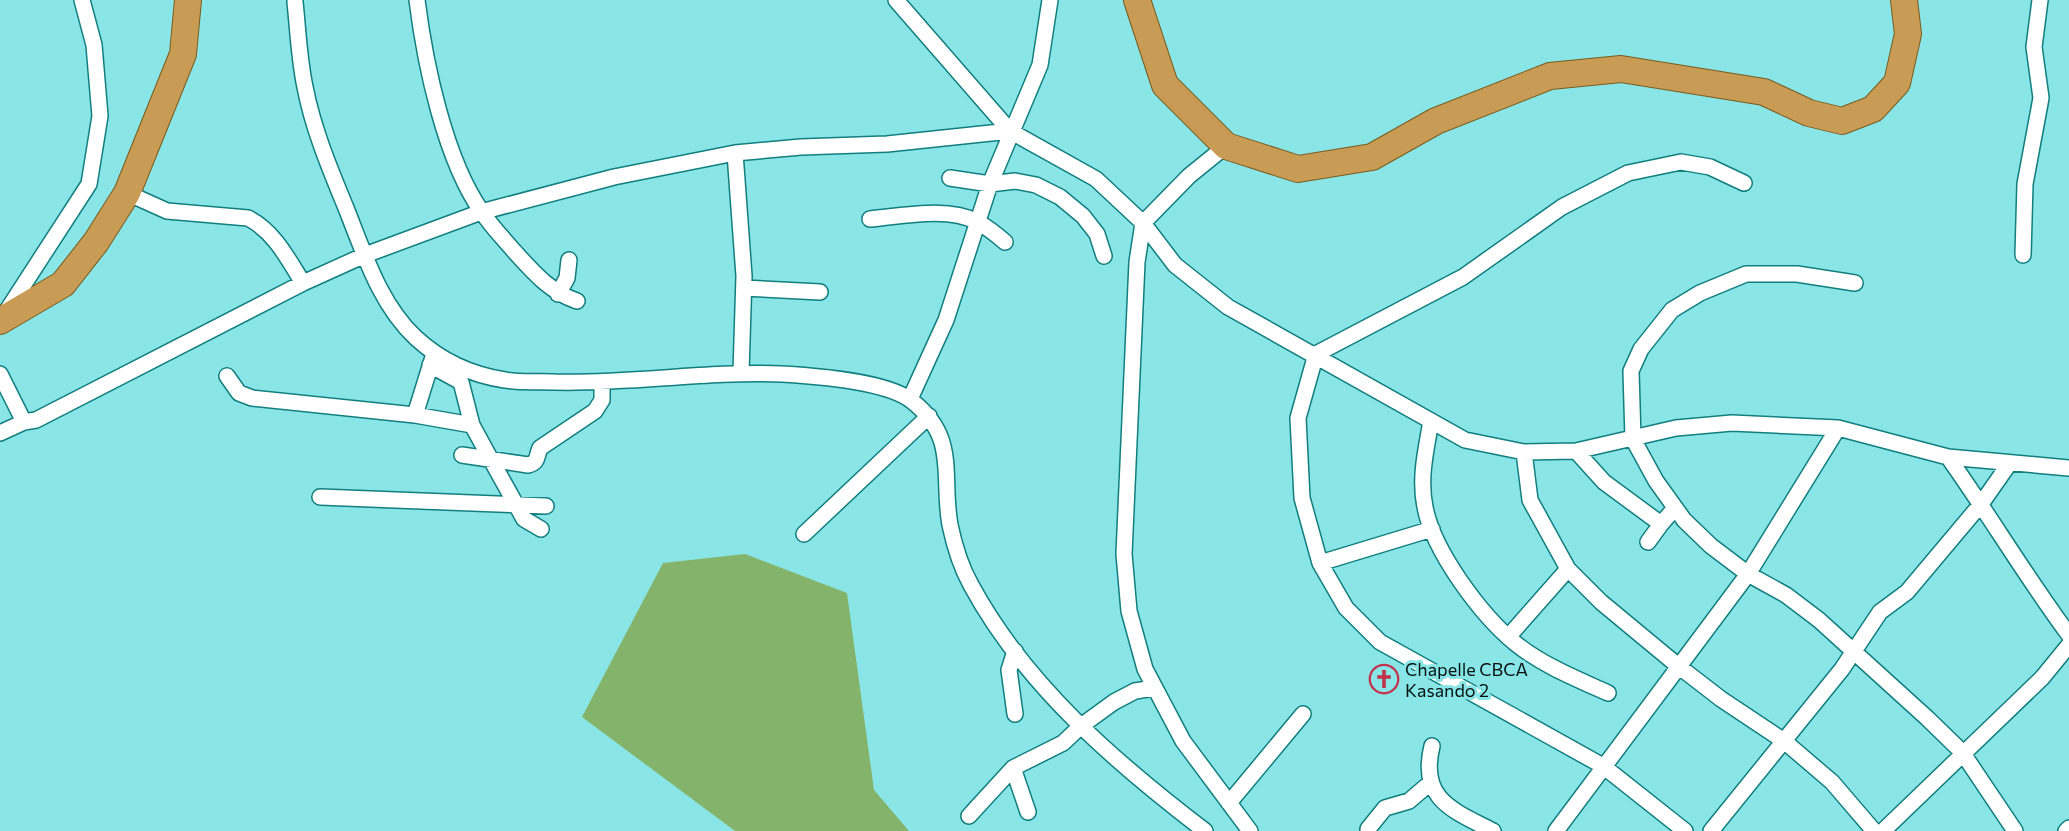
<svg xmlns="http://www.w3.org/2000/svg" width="2069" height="831" font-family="Commissioner,sans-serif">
<rect width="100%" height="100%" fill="#8ae6e6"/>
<path fill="#84b46b" d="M 745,554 L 847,593 L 874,790 L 909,831 L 735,831 L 582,717 L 663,563 Z"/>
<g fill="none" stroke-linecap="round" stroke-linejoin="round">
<g stroke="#117e7f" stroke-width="18">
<path id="minor" d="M 417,0 C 425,64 445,160 482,212 C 491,226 503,238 514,251 C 533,272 550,292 577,301
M 896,0 L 1010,131 L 1096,179 L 1143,223 L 1175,265 L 1228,307 L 1465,440 L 1524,452 L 1576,451 L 1676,428 L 1732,423 L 1838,428 L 1948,457 L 2069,468
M 295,2 C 298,30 299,59 305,87 C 313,129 330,169 346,208 C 364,253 380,305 416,338 C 441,361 472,375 505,380 C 521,383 539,381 555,382 C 631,384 706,371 782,374 C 816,376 886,381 912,401 C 959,438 941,476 950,525 C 954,544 962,569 971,585 C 1025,685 1116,763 1205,831
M 1226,146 L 1189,176 L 1143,223 L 1137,262 L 1124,554 L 1129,611 L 1145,669 L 1183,741 L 1250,831
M 735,153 L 744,276 L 741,372
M 950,178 L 990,184 L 1015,181 L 1036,185 L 1060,197 L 1083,216 L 1097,234 L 1104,256
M 127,193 L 167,211 L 248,218 C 274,231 288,259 303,283
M 870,219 C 903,216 947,206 978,222 C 988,228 997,235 1005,242
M 2023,255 L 2025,184 L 2041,98 L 2034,47 L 2040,0
M 1855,283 L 1797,274 L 1746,274 L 1700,293 L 1672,310 L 1641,349 L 1631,371 L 1633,439 L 1656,481 L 1684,520 L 1711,546 L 1748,574 L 1786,595 L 1819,620 L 1927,718 L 1962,752 L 2015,831
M 744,288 L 820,292
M 558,294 L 567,278 L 569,260
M 6,312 L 89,184 L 100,116 L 94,45 L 82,0
M 430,365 L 461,382 L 472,425 L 490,458 L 524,519 L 541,529
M 0,374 L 24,422
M 227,376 L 239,393 L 252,398 L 415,415 L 472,425
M 910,399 L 946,320 L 990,184 L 1040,65 L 1050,0
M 415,415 L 433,357
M 1431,421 C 1426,450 1419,478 1425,507 C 1433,551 1481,615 1515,643 C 1542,665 1577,679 1608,693
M 0,433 L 24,422 L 36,420 L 303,283 L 365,255 L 481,212 L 614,177 L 735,153 L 801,147 L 887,144 L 1010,131
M 1576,451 L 1604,482 L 1661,524 L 1675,508
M 1524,452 L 1530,500 L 1568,569 L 1601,602 L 1677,665 L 1721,699 L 1784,741 L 1832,782 L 1874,831
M 462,455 L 528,465 C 539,462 536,457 540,448 L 595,411 L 602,400 L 602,383
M 1948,457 C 1990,516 2026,577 2069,635
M 320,497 L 546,506
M 804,534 L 929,416
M 1648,542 L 1661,524
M 1320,563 L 1432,529
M 1509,636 L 1568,569
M 1015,714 L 1009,670 L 1015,651
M 1432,746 C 1419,799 1452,810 1493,831
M 1013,768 L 1028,812
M 1229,803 L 1303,714
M 969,816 L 1013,768 L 1063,743 L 1081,726 L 1114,702 L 1135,691 L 1154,688
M 1368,829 L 1385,808 L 1409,801 L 1430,783
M 1556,831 L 1748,574 L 1838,428
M 1685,831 L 1603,766 L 1380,642 L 1346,608 L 1320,563 L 1302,498 L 1298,418 L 1316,354 L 1463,277 L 1562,207 L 1628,173 L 1681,162 L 1710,167 L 1744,183
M 1711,831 L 1842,669 L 1880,612 L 1907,592 L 1981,504 L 2009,464
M 1883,831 L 2042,678 L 2069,645
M 2066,831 L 2069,828"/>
</g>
<g stroke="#795c21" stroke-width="28">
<path id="trunk" d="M 1137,0 L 1165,85 L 1226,146 L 1298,169 L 1372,157 L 1436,121 L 1550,76 L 1621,69 L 1764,92 L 1809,113 L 1842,121 L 1873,109 L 1897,83 L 1908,34 L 1904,0
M 0,321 L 63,284 L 96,242 L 127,193 L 183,54 L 188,0"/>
</g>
<use href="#minor" stroke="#fff" stroke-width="15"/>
<use href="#trunk" stroke="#c89c54" stroke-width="26"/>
</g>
<defs>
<g id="church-ring" transform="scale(1.5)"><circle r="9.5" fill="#8ae6e6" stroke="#c3324c" stroke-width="1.5"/><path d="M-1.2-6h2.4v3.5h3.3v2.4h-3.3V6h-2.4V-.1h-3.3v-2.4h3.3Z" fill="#c3324c"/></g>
</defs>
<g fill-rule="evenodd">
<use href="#church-ring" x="1384" y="679"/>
</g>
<g text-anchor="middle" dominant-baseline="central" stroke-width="6" stroke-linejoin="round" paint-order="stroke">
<g font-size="18" fill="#011313" stroke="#8ae6e6" text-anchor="start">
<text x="1405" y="669">Chapelle CBCA<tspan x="1405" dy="21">Kasando 2</tspan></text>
</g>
</g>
</svg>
